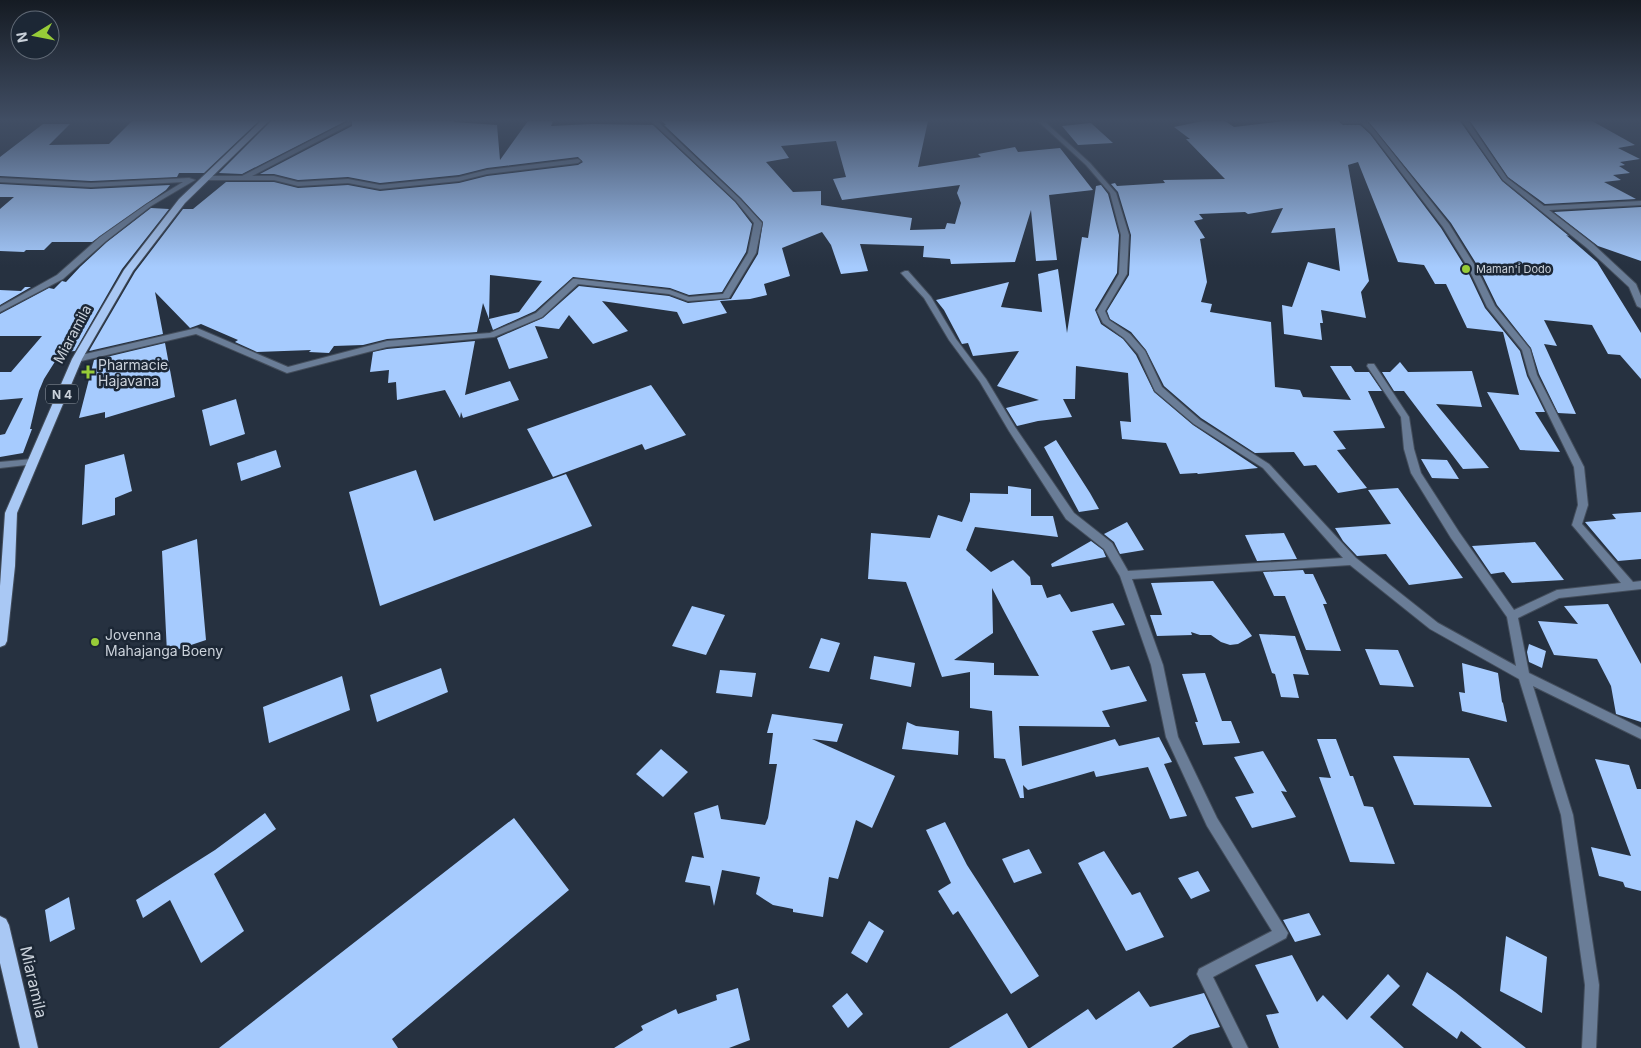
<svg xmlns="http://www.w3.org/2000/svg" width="1641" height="1048" font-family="Inter,sans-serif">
<rect width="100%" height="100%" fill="#263140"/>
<path fill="#a6cbfe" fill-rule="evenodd" d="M 132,121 L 259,121 L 204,173 L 179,173 L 177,177 L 91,181 L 0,176 L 0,157 L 43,124 L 70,124 L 49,145 L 109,144 Z
M 271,121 L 346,121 L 242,174 L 219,173 Z
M 352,121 L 455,121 L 453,122 L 497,125 L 500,160 L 528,121 L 553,121 L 551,126 L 592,124 L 653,125 L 735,202 L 752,224 L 746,252 L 722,292 L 689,295 L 670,288 L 573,277 L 535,311 L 493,330 L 489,319 L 519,312 L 542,281 L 490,275 L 489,319 L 483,303 L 477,332 L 387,339 L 363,345 L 334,346 L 329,353 L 309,352 L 311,350 L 257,352 L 235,342 L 238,340 L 201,324 L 190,328 L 155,292 L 163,334 L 89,351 L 135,272 L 183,209 L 193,209 L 226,182 L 274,182 L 298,188 L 348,185 L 380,191 L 459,183 L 487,176 L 578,165 L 583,162 L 578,157 L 487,168 L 459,175 L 380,183 L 348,177 L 298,180 L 274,174 L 260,174 L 352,126 Z
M 662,121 L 928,121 L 918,167 L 981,157 L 978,154 L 1015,147 L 1018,152 L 1060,148 L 1093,190 L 1049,195 L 1057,260 L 1036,261 L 1031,210 L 1015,262 L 951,264 L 950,259 L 923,257 L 924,246 L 860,244 L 868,271 L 841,274 L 831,245 L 822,232 L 782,248 L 790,276 L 764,284 L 767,295 L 750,299 L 720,301 L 727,313 L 683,324 L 677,312 L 602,301 L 628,331 L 593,344 L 569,315 L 559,329 L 535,326 L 548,358 L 509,369 L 497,338 L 543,318 L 579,286 L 669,296 L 688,303 L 731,299 L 758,254 L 763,222 L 741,198 L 664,125 L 666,125 ZM 836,141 L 846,177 L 833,179 L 842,200 L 960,185 L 957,193 L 961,203 L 955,224 L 947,223 L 945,229 L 910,230 L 912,218 L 821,205 L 821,191 L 793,192 L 766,162 L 789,158 L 781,146 Z
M 1203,121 L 1225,121 L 1234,127 L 1284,121 L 1338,121 L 1343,125 L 1360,125 L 1370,134 L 1441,228 L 1467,270 L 1485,308 L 1520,351 L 1527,376 L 1545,412 L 1535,412 L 1560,452 L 1520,450 L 1487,392 L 1519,395 L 1503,332 L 1467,328 L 1446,284 L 1435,284 L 1424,265 L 1398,262 L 1358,162 L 1348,165 L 1369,281 L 1361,292 L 1366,318 L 1321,310 L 1323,323 L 1320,323 L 1322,340 L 1284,334 L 1282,305 L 1292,307 L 1308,262 L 1340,271 L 1335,228 L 1271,233 L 1283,208 L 1248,214 L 1245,212 L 1199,214 L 1203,219 L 1194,221 L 1205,238 L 1200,239 L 1207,282 L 1201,302 L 1212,304 L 1210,312 L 1271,322 L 1275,387 L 1300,390 L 1303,397 L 1351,400 L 1330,366 L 1351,366 L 1355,372 L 1369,372 L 1382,391 L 1368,391 L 1385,428 L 1333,431 L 1346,449 L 1337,450 L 1367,488 L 1338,493 L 1316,465 L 1304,466 L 1294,452 L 1255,453 L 1201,418 L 1164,386 L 1146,350 L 1131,332 L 1110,319 L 1107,311 L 1129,275 L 1131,235 L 1118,192 L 1111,184 L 1115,183 L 1117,186 L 1165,183 L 1163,180 L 1225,179 L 1186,139 L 1190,139 L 1174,127 Z
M 1368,121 L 1460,121 L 1502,181 L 1569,236 L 1566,235 L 1597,262 L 1641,333 L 1641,379 L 1620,355 L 1608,354 L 1592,325 L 1544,320 L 1557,346 L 1544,344 L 1576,414 L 1558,413 L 1539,374 L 1531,348 L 1497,305 L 1479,268 L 1451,223 Z
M 1470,121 L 1592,121 L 1635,145 L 1618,148 L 1640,159 L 1620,162 L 1625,165 L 1619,166 L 1630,173 L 1613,175 L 1621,180 L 1604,182 L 1636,199 L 1545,204 L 1508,177 Z
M 1091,123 L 1113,143 L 1078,145 L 1062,126 Z
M 0,184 L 91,189 L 170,185 L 166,190 L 92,242 L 52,242 L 44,250 L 26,250 L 24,252 L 0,251 L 0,209 L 14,197 L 0,197 Z
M 1101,185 L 1108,194 L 1119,235 L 1117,273 L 1095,310 L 1101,324 L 1123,339 L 1136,355 L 1154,392 L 1193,425 L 1258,468 L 1198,474 L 1197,473 L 1180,474 L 1166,443 L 1122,439 L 1120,421 L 1131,422 L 1128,373 L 1076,366 L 1075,399 L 1063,399 L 1072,417 L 1038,421 L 1017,426 L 1006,408 L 1039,400 L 997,386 L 1019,351 L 973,356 L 968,343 L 962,344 L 944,310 L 936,300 L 1009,282 L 1001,307 L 1042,312 L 1038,274 L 1058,269 L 1067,333 L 1082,237 L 1088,238 L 1096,186 Z
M 1641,207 L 1641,261 L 1598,246 L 1554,212 Z
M 151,208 L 169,209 L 122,269 L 75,351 L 61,352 L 44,379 L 39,391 L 30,429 L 32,429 L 23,453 L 0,457 L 0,435 L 5,434 L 23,398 L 0,400 L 0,372 L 11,372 L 42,336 L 0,336 L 0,314 L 49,288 L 54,289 L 62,281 L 66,282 L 80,267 L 107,242 Z
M 25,287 L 31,287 L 0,305 L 0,290 L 21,291 Z
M 475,341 L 465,395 L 510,381 L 519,400 L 463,418 L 461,412 L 460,418 L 445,390 L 397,400 L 396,382 L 388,383 L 389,370 L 370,372 L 373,352 L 387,349 Z
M 165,343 L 175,397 L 105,418 L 105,412 L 79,418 L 94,360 Z
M 1400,362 L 1408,372 L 1472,371 L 1482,407 L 1436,404 L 1489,468 L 1463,469 L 1404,391 L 1394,391 L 1382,372 L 1390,372 Z
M 651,385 L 686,435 L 645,450 L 642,444 L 553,477 L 527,429 Z
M 236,399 L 245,434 L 210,446 L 202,410 Z
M 1056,440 L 1090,493 L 1099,509 L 1079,512 L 1044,447 Z
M 276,450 L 281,467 L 241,481 L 237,463 Z
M 124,454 L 132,491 L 115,498 L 115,515 L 82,525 L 85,465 Z
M 1421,459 L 1447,460 L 1459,479 L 1432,478 Z
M 416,470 L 434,521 L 566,474 L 592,526 L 380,606 L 349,492 Z
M 1008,486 L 1031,489 L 1031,516 L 1053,516 L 1058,537 L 975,527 L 966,550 L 991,572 L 1013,560 L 1030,577 L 1031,585 L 1042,585 L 1047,598 L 1060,594 L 1071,612 L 1113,603 L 1125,625 L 1092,631 L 1111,670 L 1129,666 L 1147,701 L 1102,711 L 1110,727 L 1019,726 L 1022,766 L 1115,739 L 1119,746 L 1159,737 L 1172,762 L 1164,764 L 1187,816 L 1170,819 L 1148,767 L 1096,777 L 1094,771 L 1028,790 L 1023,785 L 1024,798 L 1020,798 L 1005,759 L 994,758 L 992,711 L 970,708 L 970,672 L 942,677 L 906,582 L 868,579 L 871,533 L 930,538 L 938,515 L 962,522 L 970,501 L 970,493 L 1008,494 ZM 992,588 L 1005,613 L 1039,676 L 994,675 L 994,663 L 954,660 L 993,633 Z
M 1398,488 L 1423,523 L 1463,578 L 1409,585 L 1386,554 L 1357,556 L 1343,541 L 1335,528 L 1391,524 L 1368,490 Z
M 1641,512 L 1641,559 L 1618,561 L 1585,522 L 1616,519 L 1612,514 Z
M 1127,522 L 1144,550 L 1120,554 L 1114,542 L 1104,534 Z
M 1284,533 L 1297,559 L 1257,561 L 1245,535 Z
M 197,539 L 206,640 L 167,653 L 162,551 Z
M 1091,541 L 1103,550 L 1106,557 L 1052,567 L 1051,564 Z
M 1535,542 L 1564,580 L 1512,583 L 1504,572 L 1491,574 L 1472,546 Z
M 1303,570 L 1305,574 L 1313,574 L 1327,604 L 1323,604 L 1341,651 L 1306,650 L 1285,596 L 1274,596 L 1263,572 Z
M 1213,581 L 1252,636 L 1238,644 L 1230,645 L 1221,642 L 1211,635 L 1200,635 L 1191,632 L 1192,635 L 1157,636 L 1150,615 L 1162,615 L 1151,583 Z
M 1608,604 L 1641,664 L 1641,722 L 1616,714 L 1611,686 L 1597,659 L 1554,655 L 1538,621 L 1578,624 L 1564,606 Z
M 692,606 L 725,615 L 706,655 L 672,646 Z
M 1259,634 L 1295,636 L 1309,675 L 1293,674 L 1299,698 L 1281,697 L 1275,674 L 1272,673 Z
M 821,638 L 840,643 L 829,672 L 809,668 Z
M 1529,644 L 1546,651 L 1542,668 L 1529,662 L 1527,652 Z
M 1365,649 L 1398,650 L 1414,687 L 1380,685 Z
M 874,656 L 915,663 L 911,687 L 870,679 Z
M 1462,663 L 1498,673 L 1502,702 L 1503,703 L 1507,722 L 1462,711 L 1459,692 L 1465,693 Z
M 441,668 L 448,692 L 377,722 L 370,695 Z
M 720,670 L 756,673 L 752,697 L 716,693 Z
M 1205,673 L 1222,721 L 1231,721 L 1240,743 L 1203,745 L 1195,722 L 1198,722 L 1182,674 Z
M 342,676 L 350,710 L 269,743 L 263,707 Z
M 772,714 L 843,724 L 837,742 L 812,739 L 895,776 L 872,828 L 856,820 L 838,879 L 829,877 L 823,917 L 793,912 L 793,909 L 773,905 L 756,894 L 760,877 L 722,870 L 714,906 L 710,886 L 685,882 L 692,856 L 704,858 L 694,813 L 718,805 L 721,819 L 765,825 L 768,818 L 777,764 L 769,764 L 773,733 L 767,733 Z
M 907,722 L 916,726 L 959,731 L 958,755 L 902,749 Z
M 1317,739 L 1336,739 L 1350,776 L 1353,776 L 1364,806 L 1373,807 L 1395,864 L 1350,862 L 1319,777 L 1331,778 Z
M 661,749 L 688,772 L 663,797 L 636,774 Z
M 1263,751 L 1287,792 L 1281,791 L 1296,817 L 1252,828 L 1235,797 L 1254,793 L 1234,757 Z
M 1393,756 L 1469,758 L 1492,807 L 1414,805 Z
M 1595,759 L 1629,765 L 1637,789 L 1641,789 L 1641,891 L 1625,887 L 1623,882 L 1599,876 L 1591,847 L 1631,856 Z
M 265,813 L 276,829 L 214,874 L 244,931 L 201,963 L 170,900 L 143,918 L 136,900 L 215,850 Z
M 514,818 L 569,890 L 392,1039 L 398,1048 L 219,1048 Z
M 945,822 L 967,865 L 1039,976 L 1011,994 L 958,911 L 953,915 L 938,891 L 951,883 L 926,830 Z
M 1029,849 L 1042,873 L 1014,883 L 1002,859 Z
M 1104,851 L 1132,895 L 1140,892 L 1164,937 L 1126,951 L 1078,863 Z
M 1198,871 L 1210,891 L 1191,899 L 1178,878 Z
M 69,897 L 75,929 L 50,942 L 45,910 Z
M 1309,913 L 1321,935 L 1295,942 L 1283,920 Z
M 869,921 L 884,931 L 867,963 L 851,953 Z
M 1506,936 L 1547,957 L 1542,1013 L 1500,991 Z
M 1292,955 L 1317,1002 L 1323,995 L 1347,1020 L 1388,974 L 1400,986 L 1370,1017 L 1404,1048 L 1279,1048 L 1266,1015 L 1279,1013 L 1255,965 Z
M 1427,972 L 1455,992 L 1526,1048 L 1482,1048 L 1461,1031 L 1457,1039 L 1412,1005 Z
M 738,988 L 750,1040 L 729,1048 L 614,1048 L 643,1030 L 641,1026 L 676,1009 L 678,1014 L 717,1000 L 716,995 Z
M 1139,991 L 1150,1007 L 1204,993 L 1220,1027 L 1190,1035 L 1172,1048 L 1030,1048 L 1088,1009 L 1096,1020 Z
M 847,993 L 863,1014 L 848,1028 L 832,1006 Z
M 1007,1013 L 1028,1048 L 949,1048 Z"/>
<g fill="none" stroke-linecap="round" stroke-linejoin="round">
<g stroke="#444e5c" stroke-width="2">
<path id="minor" d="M 349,121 L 351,122 L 351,124 L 252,176 L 274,176 L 298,182 L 348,179 L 380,185 L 459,177 L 487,170 L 578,159 L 581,161 L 578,163 L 487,174 L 459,181 L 380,189 L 348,183 L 298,186 L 274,180 L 204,180 L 201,178 L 204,176 L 242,176 Z
M 651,121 L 657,121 L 740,199 L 762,223 L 756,253 L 729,298 L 688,301 L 669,294 L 578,284 L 542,317 L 494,337 L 387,347 L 287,373 L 196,334 L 77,362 L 73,359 L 77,356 L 197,328 L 288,367 L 387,341 L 490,333 L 536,313 L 573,279 L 576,279 L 670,290 L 689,297 L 723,294 L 748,253 L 754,223 L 736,201 Z
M 1038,121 L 1044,121 L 1090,163 L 1116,193 L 1129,235 L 1127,274 L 1105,311 L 1109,320 L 1130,334 L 1145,351 L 1162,387 L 1200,420 L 1269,464 L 1356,558 L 1438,623 L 1516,666 L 1507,617 L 1451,538 L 1411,473 L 1404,449 L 1401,417 L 1367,366 L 1368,364 L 1374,364 L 1409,417 L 1414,449 L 1421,473 L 1459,532 L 1514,610 L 1557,590 L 1621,583 L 1572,525 L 1578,505 L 1574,467 L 1529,375 L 1522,350 L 1487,307 L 1469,269 L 1443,227 L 1371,133 L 1361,123 L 1343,123 L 1340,121 L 1366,121 L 1375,131 L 1449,224 L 1477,269 L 1495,306 L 1530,349 L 1537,375 L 1584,467 L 1588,505 L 1582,524 L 1633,582 L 1641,581 L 1641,589 L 1559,598 L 1518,618 L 1529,673 L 1641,728 L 1641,739 L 1533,686 L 1573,815 L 1599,985 L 1596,1048 L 1582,1048 L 1585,985 L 1561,815 L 1519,679 L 1430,629 L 1350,565 L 1132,579 L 1163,665 L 1178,737 L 1217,818 L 1288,933 L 1286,938 L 1213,977 L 1248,1048 L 1233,1048 L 1197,974 L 1199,969 L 1272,931 L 1207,826 L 1166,737 L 1151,665 L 1120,576 L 1104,549 L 1066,519 L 1009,431 L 980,382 L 949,340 L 924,298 L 901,273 L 905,271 L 908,271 L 931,297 L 956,339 L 986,379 L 1015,427 L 1074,513 L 1112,543 L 1128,571 L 1343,558 L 1263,468 L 1194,424 L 1155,391 L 1138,354 L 1124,338 L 1103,323 L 1097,311 L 1119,274 L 1121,235 L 1110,193 L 1086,165 Z
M 1462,121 L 1468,121 L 1507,178 L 1544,206 L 1641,201 L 1641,205 L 1549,210 L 1593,244 L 1636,284 L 1641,296 L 1641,308 L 1637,306 L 1629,287 L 1587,248 L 1503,180 Z
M 0,178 L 91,183 L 189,178 L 195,180 L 151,206 L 106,241 L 63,279 L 0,312 L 0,307 L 57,275 L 100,237 L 147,204 L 183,182 L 91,187 L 0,182 Z
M 32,459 L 35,460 L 37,462 L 35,464 L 0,468 L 0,462 Z"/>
</g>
<g stroke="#444e5c" stroke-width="2">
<path id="primary" d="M 261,121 L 269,121 L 185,203 L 133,271 L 82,359 L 17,513 L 15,566 L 7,641 L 5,645 L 0,647 L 0,586 L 5,513 L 72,359 L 124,270 L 179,199 Z
M 0,916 L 6,919 L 9,925 L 38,1048 L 20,1048 L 0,963 Z"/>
</g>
<use href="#minor" fill="#6a7d97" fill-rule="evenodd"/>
<use href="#primary" fill="#a9c8f4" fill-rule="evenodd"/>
</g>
<linearGradient id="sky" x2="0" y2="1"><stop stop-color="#151b23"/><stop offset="0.45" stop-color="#414e64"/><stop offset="1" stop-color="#414e64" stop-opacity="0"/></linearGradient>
<rect width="1641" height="267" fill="url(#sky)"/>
<g fill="#97cc38" stroke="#1c2735" stroke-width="2">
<circle cx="1466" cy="269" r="5"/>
<path d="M85.5 364.5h5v5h5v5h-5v5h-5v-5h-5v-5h5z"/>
<circle cx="95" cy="642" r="5"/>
</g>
<g text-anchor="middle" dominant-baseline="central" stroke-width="5" stroke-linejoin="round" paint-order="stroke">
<g font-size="11" fill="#cbd2db" stroke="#1c2735" text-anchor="start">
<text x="1476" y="269">Maman'i Dodo</text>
</g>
<rect fill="#1c2735" stroke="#969fa9" stroke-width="1" x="46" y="384.5" width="32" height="19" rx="4"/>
<g font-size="12" font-weight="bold" fill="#cbd2db">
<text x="62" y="394">N 4</text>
</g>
<g font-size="14" fill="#cbd2db" stroke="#1c2735">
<text transform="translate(72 334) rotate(-62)">Miaramila</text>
</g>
<g font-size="14" fill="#cbd2db" stroke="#1c2735" text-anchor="start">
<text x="98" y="364">Pharmacie<tspan x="98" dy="16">Hajavana</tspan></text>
<text x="105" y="634">Jovenna<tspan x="105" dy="16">Mahajanga Boeny</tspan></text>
</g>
<g font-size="16" fill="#cbd2db" stroke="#1c2735">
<text transform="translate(34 982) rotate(77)">Miaramila</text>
</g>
</g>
<g transform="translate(35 35) rotate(260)"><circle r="24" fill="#1c2735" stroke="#626b77"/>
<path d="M0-4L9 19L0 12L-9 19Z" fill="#97cc38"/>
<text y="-8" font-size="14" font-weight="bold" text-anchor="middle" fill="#cbd2db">N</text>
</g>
</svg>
